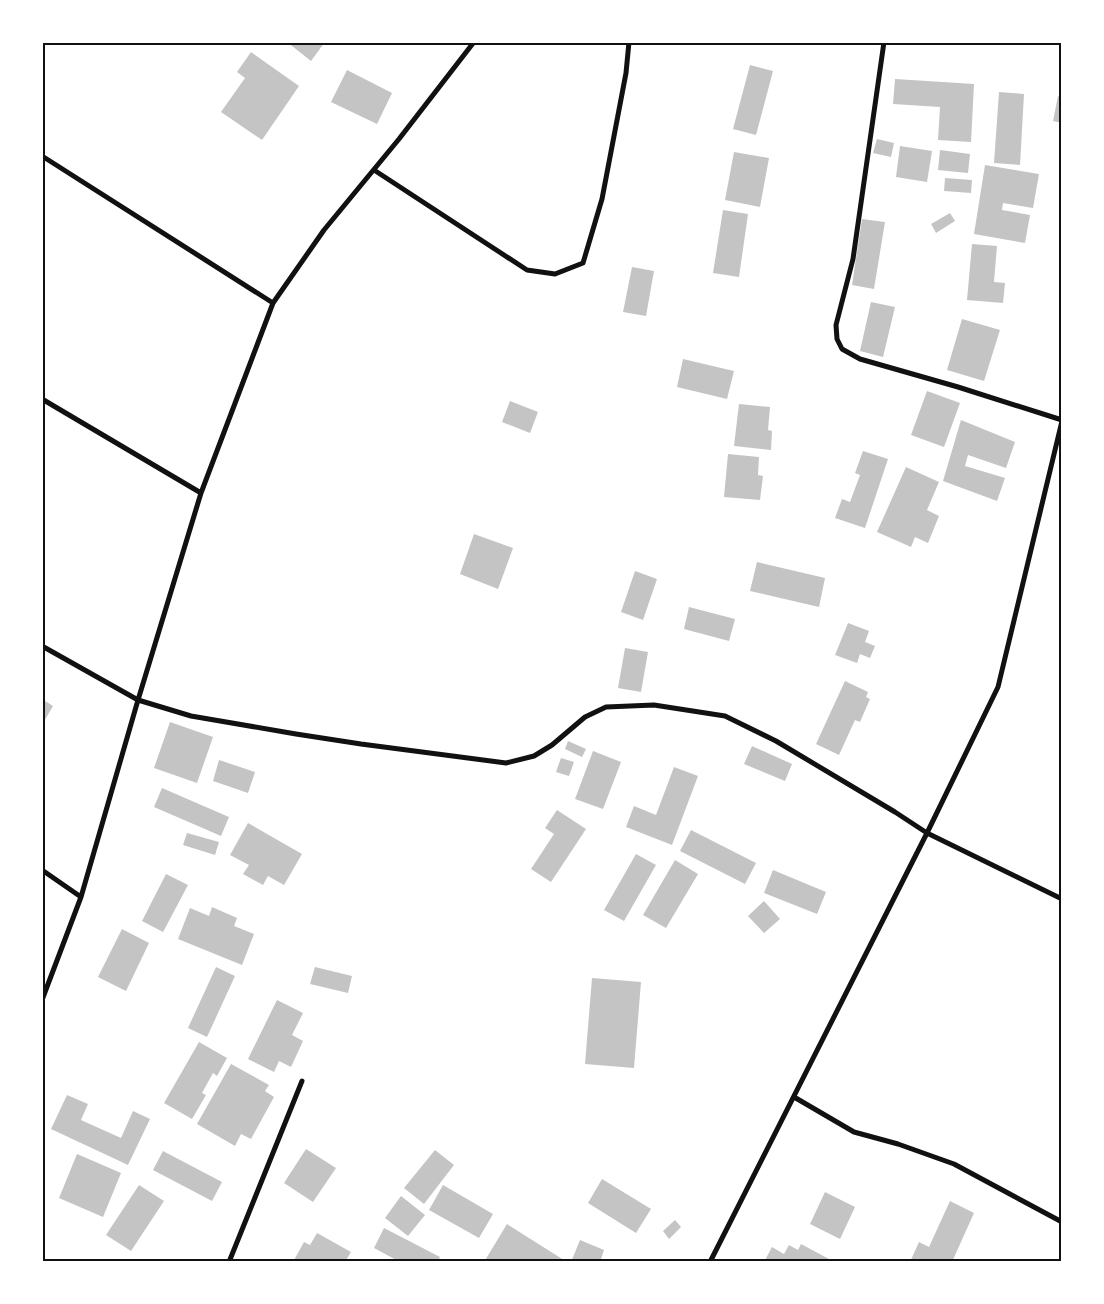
<svg xmlns="http://www.w3.org/2000/svg" width="1104" height="1304" font-family="'Titillium Web',sans-serif">
<rect width="100%" height="100%" fill="#fff"/>
<path fill="#c4c4c4" d="M 287,42 L 325,42 L 311,61 Z
M 251,52 L 299,86 L 262,140 L 221,112 L 245,78 L 237,72 Z
M 750,65 L 773,71 L 756,135 L 733,129 Z
M 347,70 L 392,93 L 377,124 L 331,102 Z
M 895,79 L 974,84 L 971,142 L 938,140 L 940,107 L 893,104 Z
M 999,92 L 1024,94 L 1020,165 L 994,163 Z
M 1058,96 L 1062,97 L 1062,123 L 1053,121 Z
M 877,139 L 894,143 L 891,157 L 873,153 Z
M 900,146 L 932,151 L 927,182 L 896,177 Z
M 940,150 L 970,154 L 968,173 L 938,170 Z
M 734,152 L 769,158 L 760,207 L 725,200 Z
M 985,165 L 1039,174 L 1033,208 L 1003,203 L 1002,210 L 1030,215 L 1025,243 L 974,234 Z
M 945,178 L 972,180 L 971,193 L 944,191 Z
M 723,210 L 748,214 L 739,277 L 713,273 Z
M 950,213 L 955,221 L 936,233 L 931,224 Z
M 862,219 L 885,222 L 874,289 L 852,285 Z
M 972,244 L 997,246 L 994,282 L 1005,283 L 1003,303 L 967,300 Z
M 632,267 L 654,271 L 646,316 L 623,312 Z
M 871,302 L 895,307 L 883,357 L 860,351 Z
M 962,319 L 1000,330 L 984,381 L 947,370 Z
M 683,359 L 734,371 L 727,399 L 677,387 Z
M 927,391 L 960,403 L 944,447 L 911,435 Z
M 510,401 L 538,412 L 530,433 L 502,422 Z
M 739,404 L 770,407 L 768,430 L 772,431 L 771,450 L 734,446 Z
M 961,420 L 1015,442 L 1006,468 L 968,455 L 965,466 L 1005,478 L 997,501 L 943,481 Z
M 863,451 L 888,459 L 865,528 L 835,518 L 842,499 L 850,502 L 860,475 L 855,473 Z
M 728,454 L 759,457 L 758,475 L 763,476 L 760,500 L 724,497 Z
M 906,467 L 939,482 L 927,510 L 939,516 L 928,543 L 915,537 L 911,547 L 877,532 Z
M 474,534 L 513,548 L 498,589 L 460,574 Z
M 757,562 L 825,578 L 819,607 L 750,591 Z
M 635,571 L 657,579 L 643,620 L 621,612 Z
M 689,607 L 735,619 L 729,641 L 684,629 Z
M 848,623 L 869,631 L 865,642 L 875,646 L 870,658 L 860,654 L 857,663 L 835,655 Z
M 625,648 L 648,652 L 641,692 L 618,688 Z
M 845,681 L 868,692 L 866,697 L 870,699 L 860,722 L 855,720 L 839,755 L 816,744 Z
M 42,699 L 53,706 L 42,725 Z
M 170,722 L 213,737 L 197,783 L 154,768 Z
M 568,741 L 586,749 L 582,757 L 565,749 Z
M 752,746 L 792,764 L 785,781 L 744,764 Z
M 593,751 L 621,762 L 603,809 L 575,799 Z
M 561,758 L 574,762 L 569,776 L 556,772 Z
M 219,760 L 255,772 L 248,793 L 213,781 Z
M 674,767 L 698,776 L 672,845 L 626,827 L 634,806 L 656,815 Z
M 162,788 L 229,817 L 221,836 L 154,807 Z
M 557,810 L 586,829 L 551,882 L 531,869 L 554,834 L 545,828 Z
M 248,823 L 302,854 L 284,885 L 268,876 L 263,885 L 243,874 L 249,865 L 230,855 Z
M 691,830 L 756,863 L 745,884 L 680,851 Z
M 187,833 L 219,842 L 215,855 L 183,845 Z
M 636,854 L 656,865 L 624,921 L 604,910 Z
M 675,860 L 698,874 L 666,928 L 643,915 Z
M 773,870 L 826,892 L 817,914 L 764,893 Z
M 166,874 L 188,885 L 163,932 L 142,921 Z
M 764,901 L 780,919 L 764,933 L 748,916 Z
M 212,907 L 237,918 L 234,926 L 254,934 L 242,965 L 178,939 L 190,908 L 209,916 Z
M 122,929 L 149,943 L 126,991 L 98,977 Z
M 216,967 L 235,976 L 207,1037 L 188,1028 Z
M 315,967 L 352,976 L 348,993 L 310,984 Z
M 592,978 L 641,982 L 634,1068 L 585,1064 Z
M 277,1000 L 303,1013 L 292,1035 L 303,1041 L 291,1067 L 279,1061 L 274,1072 L 248,1059 Z
M 199,1042 L 227,1058 L 217,1076 L 213,1073 L 202,1093 L 206,1095 L 192,1119 L 164,1103 Z
M 231,1064 L 269,1085 L 265,1091 L 274,1097 L 251,1139 L 241,1134 L 235,1146 L 197,1124 Z
M 67,1095 L 88,1104 L 81,1120 L 121,1138 L 133,1111 L 150,1119 L 128,1165 L 51,1129 Z
M 306,1149 L 336,1168 L 313,1202 L 284,1183 Z
M 435,1150 L 454,1165 L 424,1204 L 404,1188 Z
M 163,1151 L 222,1182 L 212,1201 L 153,1170 Z
M 77,1154 L 121,1173 L 103,1217 L 59,1198 Z
M 602,1179 L 651,1209 L 636,1233 L 588,1203 Z
M 139,1185 L 164,1201 L 131,1251 L 106,1235 Z
M 443,1185 L 493,1214 L 479,1238 L 429,1210 Z
M 825,1192 L 855,1207 L 840,1239 L 810,1224 Z
M 401,1196 L 425,1215 L 408,1236 L 385,1218 Z
M 950,1201 L 974,1213 L 952,1262 L 910,1262 L 919,1242 L 929,1247 Z
M 675,1220 L 681,1227 L 669,1239 L 663,1231 Z
M 507,1224 L 567,1262 L 484,1262 Z
M 384,1228 L 440,1257 L 438,1262 L 400,1262 L 374,1248 Z
M 317,1233 L 351,1252 L 345,1262 L 293,1262 L 304,1242 L 310,1245 Z
M 580,1240 L 604,1250 L 600,1262 L 571,1262 Z
M 801,1244 L 829,1259 L 828,1262 L 764,1262 L 772,1247 L 784,1254 L 789,1245 L 798,1250 Z"/>
<g fill="none" stroke-linecap="round" stroke-linejoin="round">
<path stroke="#111" stroke-width="5" d="M 884,42 L 853,259 L 836,325 L 837,339 L 842,349 L 860,359 L 958,387 L 1062,420
M 42,156 L 273,303
M 374,170 L 527,270 L 555,274 L 583,263 L 602,199 L 626,73 L 629,42
M 42,399 L 201,493 L 138,700 L 81,897 L 42,1000
M 201,493 L 273,303 L 324,230 L 399,139 L 474,42
M 42,646 L 138,700 L 191,716 L 296,734 L 361,744 L 506,763 L 534,756 L 552,745 L 585,717 L 606,707 L 654,705 L 725,716 L 776,741 L 895,812 L 927,833 L 1062,899
M 42,870 L 81,897
M 794,1097 L 854,1132 L 898,1144 L 954,1164 L 1062,1222
M 229,1262 L 302,1081
M 710,1262 L 927,833 L 998,687 L 1062,421"/>
</g>
<rect width="1104" height="1304" fill="none" stroke="#ffffff" stroke-width="88"/>
<rect x="44" y="44" width="1016" height="1216" fill="none" stroke="#111" stroke-width="2"/>
</svg>
